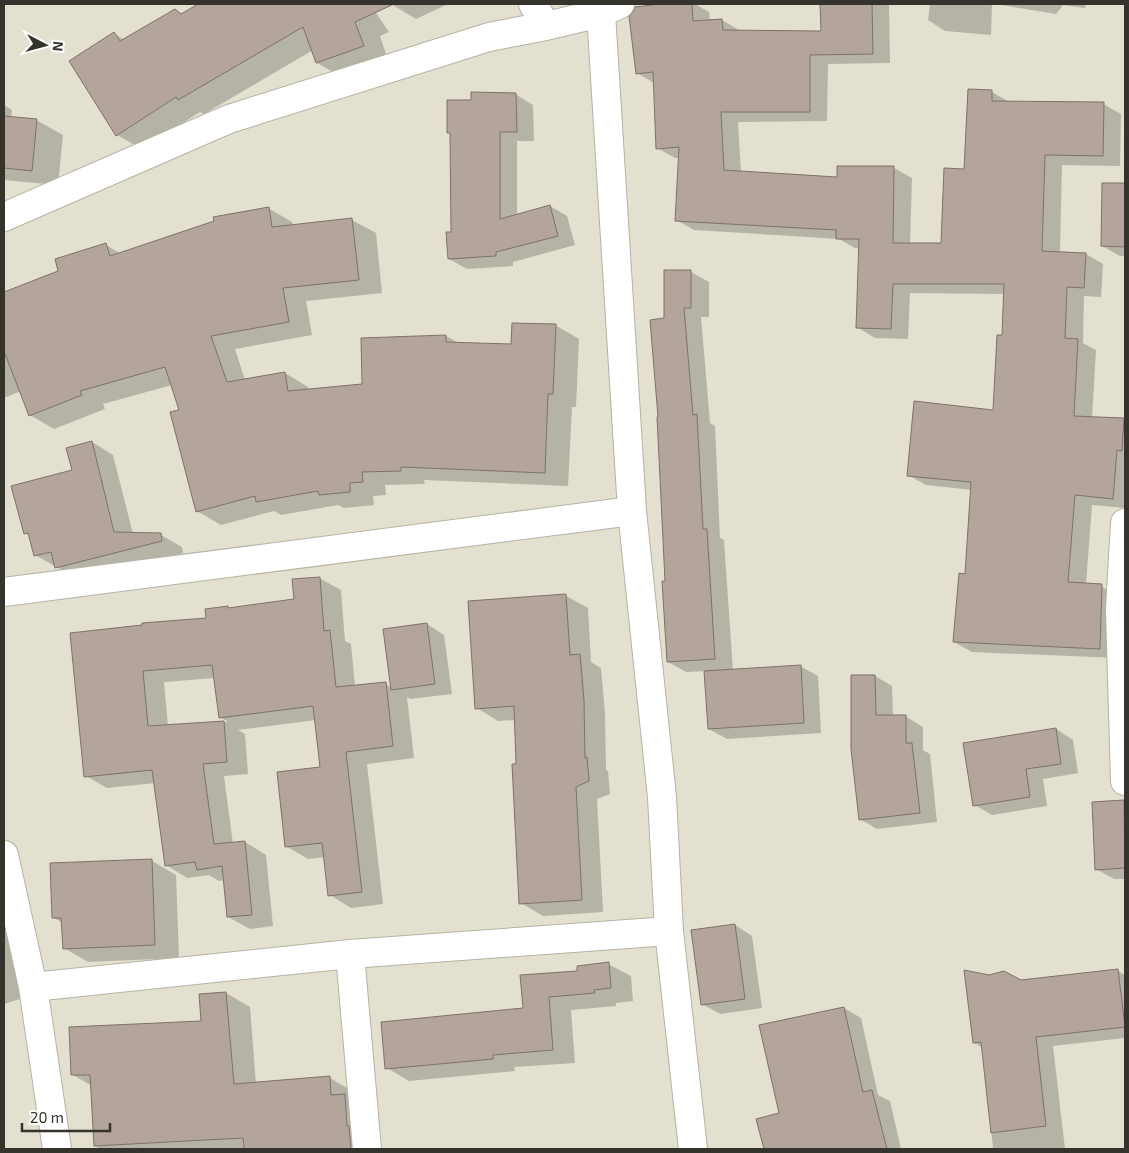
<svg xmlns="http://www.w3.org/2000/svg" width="1129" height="1153" font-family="'Exo 2',sans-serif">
<rect width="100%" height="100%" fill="#e3e0d0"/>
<path fill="#0003" fill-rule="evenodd" d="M 201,4 L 370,4 L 389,32 L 380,36 L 388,60 L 342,77 L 317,63 L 313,50 L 204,114 L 200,112 L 142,149 L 117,135 L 115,34 L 124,40 L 175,10 L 182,14 Z
M 391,4 L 448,4 L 416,19 Z
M 671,4 L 695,4 L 709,12 L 710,21 L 722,20 L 739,30 L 739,32 L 822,32 L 821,4 L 889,4 L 890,63 L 828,64 L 827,121 L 738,122 L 741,172 L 838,178 L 838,167 L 894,168 L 912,178 L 910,245 L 943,245 L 965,170 L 992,92 L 1009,102 L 1103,104 L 1121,114 L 1120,166 L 1062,165 L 1060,253 L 1086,254 L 1103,264 L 1101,297 L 1084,296 L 1083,343 L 1096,350 L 1092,418 L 1125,421 L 1125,508 L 1092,505 L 1086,584 L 1099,585 L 1117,596 L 1117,658 L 972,652 L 954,642 L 966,575 L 972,490 L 926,485 L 908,475 L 995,411 L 1003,337 L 1005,294 L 910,293 L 908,339 L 875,338 L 857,327 L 860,248 L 855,248 L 839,239 L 694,230 L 676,220 L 680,158 L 675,158 L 657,148 L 654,83 L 637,73 L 636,8 Z
M 930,4 L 992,4 L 991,35 L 945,31 L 928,20 Z
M 995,4 L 1086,4 L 1085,8 L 1063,5 L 1056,14 Z
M 515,94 L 533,105 L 534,141 L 517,141 L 517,215 L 550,206 L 567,216 L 575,245 L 513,262 L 513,266 L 467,269 L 449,259 L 472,101 Z
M 4,105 L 12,110 L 11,118 L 36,120 L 63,135 L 58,185 L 4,180 Z
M 1104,184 L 1125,185 L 1125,256 L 1120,256 L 1102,246 Z
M 268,208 L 292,222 L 293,226 L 352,220 L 376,233 L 382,293 L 306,301 L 312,335 L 235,349 L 245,380 L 285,373 L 308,387 L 309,390 L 364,385 L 362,339 L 446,336 L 459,343 L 512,346 L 555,325 L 579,339 L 576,407 L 572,407 L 568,486 L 424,480 L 425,484 L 385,485 L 386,495 L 373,496 L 374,505 L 344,508 L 338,505 L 281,515 L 274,511 L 221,525 L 197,511 L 180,410 L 172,385 L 103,404 L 105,409 L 54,429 L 30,415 L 21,391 L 4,398 L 4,294 L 60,272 L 106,245 L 121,254 Z
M 665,272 L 691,272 L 709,282 L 709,317 L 701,317 L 710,423 L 715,426 L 720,538 L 724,540 L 733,671 L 800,666 L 818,676 L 821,733 L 727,739 L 709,729 L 705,671 L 686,672 L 668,662 L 666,582 Z
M 92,442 L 113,455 L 133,534 L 161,535 L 182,547 L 183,553 L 78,579 L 35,555 L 30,536 L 25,533 L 73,471 Z
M 319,578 L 341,590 L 345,641 L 351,644 L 355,687 L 385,684 L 392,688 L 427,624 L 444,635 L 452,694 L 410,699 L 407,697 L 414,758 L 367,764 L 383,904 L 351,908 L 330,895 L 325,857 L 308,859 L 286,846 L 322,768 L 316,720 L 238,730 L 245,734 L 248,774 L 224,776 L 233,844 L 245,842 L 266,855 L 273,926 L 250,929 L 228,917 L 225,880 L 219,881 L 209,875 L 187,878 L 166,865 L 155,783 L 107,788 L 86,776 L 71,634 L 207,619 L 228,607 L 231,609 L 296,600 ZM 215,678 L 220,717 L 228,722 L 168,726 L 164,682 Z
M 566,596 L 588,608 L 591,662 L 601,668 L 605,714 L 606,770 L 608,771 L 610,794 L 597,799 L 603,912 L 543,916 L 521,903 L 516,720 L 498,721 L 477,708 Z
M 875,676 L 892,686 L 893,717 L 905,716 L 923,727 L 923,750 L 930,754 L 937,822 L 877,829 L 860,819 Z
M 1056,729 L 1073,740 L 1078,773 L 1043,779 L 1047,806 L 992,815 L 975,805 Z
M 1125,801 L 1125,879 L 1114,879 L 1096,869 L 1093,803 Z
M 152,861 L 176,875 L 179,958 L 88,962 L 64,948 L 63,923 L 54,918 Z
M 4,881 L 30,996 L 4,1004 Z
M 735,925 L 752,936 L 762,1008 L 720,1014 L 702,1004 Z
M 608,964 L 631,976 L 633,1001 L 616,1003 L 616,1006 L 571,1010 L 575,1063 L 514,1067 L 515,1071 L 409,1081 L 387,1068 L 524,1009 L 579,972 Z
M 1118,971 L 1125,975 L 1125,1038 L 1053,1046 L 1065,1149 L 989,1149 L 993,1148 L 983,1048 L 974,1043 L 1020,981 Z
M 226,993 L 250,1007 L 256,1084 L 330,1078 L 354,1092 L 374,1149 L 101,1149 L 95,1146 L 92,1086 L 73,1075 L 202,1022 Z
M 844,1008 L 861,1018 L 878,1095 L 890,1101 L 901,1149 L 765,1149 L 758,1120 L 780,1114 Z"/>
<path fill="#b3a49c" stroke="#7f7169" d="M 198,4 L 394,4 L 355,22 L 364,46 L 316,63 L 303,27 L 178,100 L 176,97 L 116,136 L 69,61 L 114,32 L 120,41 L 175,9 L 181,14 Z
M 660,4 L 692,4 L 693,21 L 722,19 L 723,30 L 821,31 L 820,4 L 872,4 L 873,54 L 810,55 L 810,112 L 721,112 L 724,170 L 837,177 L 837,166 L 894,166 L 893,243 L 941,243 L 944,168 L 964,169 L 968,89 L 992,90 L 992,101 L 1104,102 L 1103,156 L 1045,155 L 1042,251 L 1086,253 L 1084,288 L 1067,287 L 1065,338 L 1078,339 L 1074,416 L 1124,418 L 1122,451 L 1117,450 L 1113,499 L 1075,495 L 1068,582 L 1102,584 L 1100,649 L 953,642 L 959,573 L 965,574 L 971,482 L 907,476 L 914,401 L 993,410 L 997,335 L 1002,335 L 1004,284 L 893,284 L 891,329 L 856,328 L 859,239 L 836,239 L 836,230 L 675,221 L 679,147 L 656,149 L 653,72 L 636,74 L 629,16 L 633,12 L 635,7 Z
M 471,92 L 516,93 L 517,132 L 500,132 L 500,219 L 550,205 L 558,236 L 496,252 L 496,256 L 448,259 L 446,232 L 451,232 L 450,133 L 447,133 L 447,100 L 471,100 Z
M 4,116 L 37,119 L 32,171 L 4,168 Z
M 1102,183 L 1125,183 L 1125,247 L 1101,246 Z
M 269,207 L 272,227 L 352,218 L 359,280 L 283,288 L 289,322 L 211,336 L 227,382 L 285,372 L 288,391 L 362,384 L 361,338 L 446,335 L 446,342 L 511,344 L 512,323 L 556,324 L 553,394 L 548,394 L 545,473 L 401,467 L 401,471 L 362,472 L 363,482 L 350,483 L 350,492 L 319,495 L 318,491 L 256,502 L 255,496 L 196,512 L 170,412 L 179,410 L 165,367 L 80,391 L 82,395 L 29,416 L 4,351 L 4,292 L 58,271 L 55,259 L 106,243 L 110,256 L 214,221 L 213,217 Z
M 664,270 L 691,270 L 691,308 L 684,308 L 693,415 L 697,414 L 703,529 L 707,529 L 715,659 L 667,662 L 662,581 L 665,581 L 657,417 L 658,417 L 650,320 L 664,318 Z
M 92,441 L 114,532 L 161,533 L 162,541 L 55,568 L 51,552 L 34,556 L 28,533 L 24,534 L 11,486 L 72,470 L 66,448 Z
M 320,577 L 324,631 L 330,630 L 336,687 L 386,682 L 393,746 L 346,752 L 362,892 L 328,896 L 322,843 L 285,847 L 277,772 L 320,767 L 313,706 L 219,718 L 212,665 L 143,671 L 148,726 L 224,721 L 227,762 L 203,764 L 214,844 L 245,841 L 252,915 L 227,917 L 222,866 L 197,870 L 195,862 L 165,866 L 152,770 L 84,777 L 70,633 L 142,625 L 142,623 L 206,618 L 205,609 L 228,606 L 228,608 L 294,599 L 292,579 Z
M 566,594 L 570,655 L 580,654 L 584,700 L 585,758 L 587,757 L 589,781 L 576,787 L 582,900 L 519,904 L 512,764 L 516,764 L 514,706 L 475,709 L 468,601 Z
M 427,623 L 435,684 L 391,690 L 383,629 Z
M 801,665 L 804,723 L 708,729 L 704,671 Z
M 851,675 L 875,675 L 876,715 L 906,715 L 906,743 L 912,743 L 920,813 L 859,820 L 851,749 Z
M 1056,728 L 1061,764 L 1026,769 L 1030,797 L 973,806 L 963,743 Z
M 1124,800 L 1125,868 L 1095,870 L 1092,802 Z
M 152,859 L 155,945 L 63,949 L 61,918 L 52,918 L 50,863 Z
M 735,924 L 745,999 L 701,1005 L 691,930 Z
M 609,962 L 611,988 L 594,990 L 595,993 L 549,997 L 553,1050 L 493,1055 L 493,1059 L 385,1069 L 381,1022 L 523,1008 L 520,975 L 577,971 L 577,966 Z
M 1118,969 L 1125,1027 L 1036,1037 L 1046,1126 L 991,1133 L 981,1042 L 973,1043 L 964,970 L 989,975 L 1004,971 L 1021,980 Z
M 226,992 L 234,1084 L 330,1076 L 331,1095 L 345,1094 L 347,1126 L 349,1126 L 351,1149 L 244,1149 L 243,1138 L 94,1146 L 90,1075 L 71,1075 L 69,1027 L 201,1021 L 199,994 Z
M 844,1007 L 863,1092 L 872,1090 L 887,1149 L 764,1149 L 756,1119 L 779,1113 L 759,1025 Z"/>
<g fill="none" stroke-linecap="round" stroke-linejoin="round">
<g stroke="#b5b3a4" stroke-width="30">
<path id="minor" d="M 533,4 L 546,26
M 601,13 L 632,511 L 662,797 L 669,931 L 693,1149
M 4,217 L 229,119 L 489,37 L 546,26 L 601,13 L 620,4
M 1125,523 L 1120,609 L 1125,781
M 4,592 L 632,511
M 4,855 L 33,987 L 57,1149
M 350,954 L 367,1149
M 33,987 L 350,954 L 669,931"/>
</g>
<use href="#minor" stroke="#fff" stroke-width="28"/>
</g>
<rect width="1129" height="1153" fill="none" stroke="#34332c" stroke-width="10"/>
<g transform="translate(45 45) rotate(96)" stroke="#ffffff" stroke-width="4" paint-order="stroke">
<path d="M0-4L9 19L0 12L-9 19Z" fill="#34332c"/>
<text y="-8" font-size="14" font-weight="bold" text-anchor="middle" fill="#34332c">N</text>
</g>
<path d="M22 1123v8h88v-8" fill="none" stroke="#34332c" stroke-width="2.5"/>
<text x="30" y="1123" font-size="15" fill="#34332c" stroke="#ffffff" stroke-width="4" paint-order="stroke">20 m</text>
</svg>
